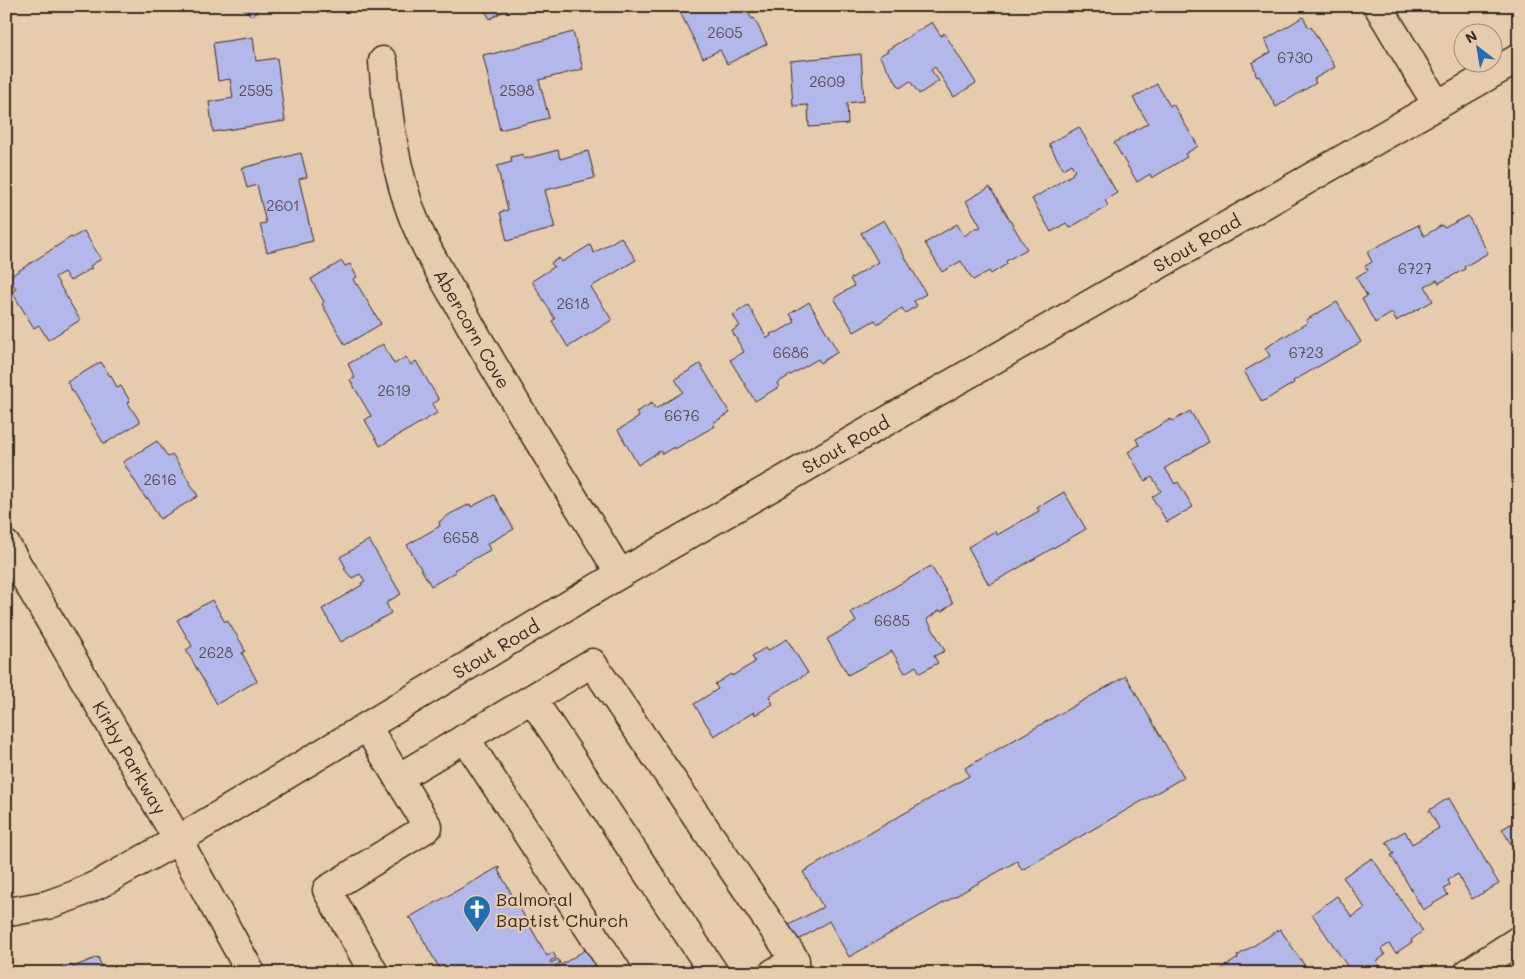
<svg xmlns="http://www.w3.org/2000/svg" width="1525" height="979" font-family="Mali,sans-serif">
<rect width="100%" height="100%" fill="#e6ccad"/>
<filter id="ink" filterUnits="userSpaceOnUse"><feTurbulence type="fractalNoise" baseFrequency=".02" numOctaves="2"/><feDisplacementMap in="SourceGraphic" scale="10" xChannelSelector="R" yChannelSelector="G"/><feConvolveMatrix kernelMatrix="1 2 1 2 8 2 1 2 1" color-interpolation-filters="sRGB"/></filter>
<g filter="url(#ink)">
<path fill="#b2b8e9" stroke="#3b2a1e" d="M 240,6 L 261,6 L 252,16 Z
M 482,6 L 512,6 L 490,19 Z
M 682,6 L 748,6 L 746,9 L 752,19 L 754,18 L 767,44 L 727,64 L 720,50 L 703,58 L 678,8 Z
M 1303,17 L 1309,28 L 1311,27 L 1335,67 L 1314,79 L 1316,83 L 1276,107 L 1259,76 L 1257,77 L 1255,73 L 1256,72 L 1252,63 L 1271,52 L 1265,40 Z
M 932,22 L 941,36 L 944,33 L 976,83 L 954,97 L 935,67 L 931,70 L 939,81 L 919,94 L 910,81 L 900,88 L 879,56 L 888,51 L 887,50 Z
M 573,32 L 583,69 L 539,80 L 549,118 L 500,130 L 483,55 L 491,53 L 492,54 Z
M 253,37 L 256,61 L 277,58 L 285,121 L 213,132 L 209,102 L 233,98 L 230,79 L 218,81 L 213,43 Z
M 861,54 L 864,101 L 847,103 L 848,124 L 809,127 L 808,105 L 793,106 L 790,61 Z
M 1157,84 L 1170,106 L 1173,104 L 1198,146 L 1185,154 L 1187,157 L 1152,178 L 1150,174 L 1137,182 L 1114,143 L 1148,123 L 1133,98 Z
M 1079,127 L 1117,193 L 1105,200 L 1108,206 L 1069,228 L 1066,223 L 1051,232 L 1032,199 L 1073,174 L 1072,173 L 1075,171 L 1071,164 L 1063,169 L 1049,144 Z
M 558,150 L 560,159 L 588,151 L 595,178 L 545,190 L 555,228 L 507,241 L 500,212 L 508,210 L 497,166 L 512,162 L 511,157 L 523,154 L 524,159 Z
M 301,153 L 307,177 L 299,179 L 313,241 L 267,252 L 260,224 L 266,223 L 257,185 L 247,188 L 242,168 Z
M 990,187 L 1027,249 L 1006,261 L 1007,264 L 991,274 L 989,271 L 973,280 L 961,261 L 942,272 L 925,243 L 957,224 L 964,236 L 977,227 L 978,228 L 981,227 L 966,201 Z
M 1468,216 L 1488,253 L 1464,267 L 1465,269 L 1439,283 L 1437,280 L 1425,286 L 1433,301 L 1396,321 L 1392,313 L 1375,323 L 1362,299 L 1367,296 L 1356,277 L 1368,270 L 1365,266 L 1372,262 L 1367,252 L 1418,225 L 1424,236 L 1442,225 L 1444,228 Z
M 884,220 L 926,294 L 914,301 L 917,306 L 905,313 L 902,308 L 877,324 L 875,320 L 854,332 L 834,298 L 854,286 L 850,279 L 878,262 L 861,233 Z
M 84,231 L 101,259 L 90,266 L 92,268 L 70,281 L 64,272 L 55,277 L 80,320 L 48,340 L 39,325 L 34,328 L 12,292 L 16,289 L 9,277 L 71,237 L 72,238 Z
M 621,237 L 636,260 L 591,287 L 612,320 L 568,347 L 552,321 L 555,319 L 532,281 L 554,267 L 551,263 L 559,258 L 562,262 L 590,245 L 594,253 Z
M 342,261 L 345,266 L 350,264 L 357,277 L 353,279 L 356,285 L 357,284 L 381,324 L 345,345 L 322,304 L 324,302 L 311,279 Z
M 809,302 L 838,352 L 820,363 L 818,359 L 777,383 L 779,387 L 755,401 L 730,360 L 744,352 L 732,331 L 740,326 L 733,315 L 748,305 L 767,338 L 771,336 L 770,334 L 775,332 L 776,333 L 795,322 L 790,314 Z
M 1337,302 L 1361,342 L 1293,381 L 1294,383 L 1262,402 L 1244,371 L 1270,356 L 1265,348 L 1307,323 L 1306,320 Z
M 383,344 L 394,364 L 406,357 L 411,365 L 416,361 L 439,400 L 432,404 L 437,413 L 380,446 L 365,420 L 371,416 L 350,380 L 355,378 L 348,364 Z
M 101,362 L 110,376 L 111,375 L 117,388 L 121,386 L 130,401 L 128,403 L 140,422 L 104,444 L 67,382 Z
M 700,364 L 730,413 L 713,423 L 715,426 L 675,449 L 674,447 L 662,454 L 660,451 L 638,465 L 618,430 L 639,417 L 636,412 L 652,403 L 655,409 L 683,392 L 675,379 Z
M 1190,411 L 1209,442 L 1165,468 L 1175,484 L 1178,482 L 1193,507 L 1167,522 L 1152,497 L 1161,491 L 1152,477 L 1145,481 L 1128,452 L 1139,445 L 1136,439 L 1171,419 L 1173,421 Z
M 157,441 L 168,457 L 173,455 L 198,496 L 160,519 L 148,498 L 146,499 L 123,462 Z
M 1064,492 L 1086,529 L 989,585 L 968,547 L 995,531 L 997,535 L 1039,511 L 1037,508 Z
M 494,495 L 514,529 L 487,544 L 490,550 L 454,570 L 456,572 L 431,586 L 407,545 L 440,526 L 439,522 L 450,514 L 470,504 L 471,507 Z
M 369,540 L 401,594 L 386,603 L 391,613 L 341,642 L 322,609 L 362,585 L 361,583 L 365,581 L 360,574 L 352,578 L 344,569 L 346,568 L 340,557 Z
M 931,566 L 953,603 L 941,612 L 940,610 L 927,619 L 945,651 L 934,656 L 938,663 L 920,673 L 916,666 L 905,673 L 892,651 L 848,675 L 827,639 L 856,622 L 851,612 Z
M 212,600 L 225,622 L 227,620 L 242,644 L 245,651 L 242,653 L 257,681 L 217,704 L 186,650 L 192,646 L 177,620 Z
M 787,639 L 808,673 L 769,696 L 773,704 L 755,715 L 754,712 L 714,736 L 694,704 L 718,689 L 715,684 L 731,674 L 732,676 L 755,662 L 752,656 L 765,648 L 767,651 Z
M 1126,676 L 1184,777 L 1022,870 L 1017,861 L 849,957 L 829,921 L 795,942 L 785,927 L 823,907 L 803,872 L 969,776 L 965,768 Z
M 1449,798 L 1499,884 L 1472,899 L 1458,874 L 1448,880 L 1450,885 L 1444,889 L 1448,895 L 1423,910 L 1391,855 L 1394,854 L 1386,842 L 1405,831 L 1412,844 L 1439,828 L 1429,810 Z
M 1519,819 L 1519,858 L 1502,829 Z
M 1372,858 L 1423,931 L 1411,940 L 1412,942 L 1396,953 L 1389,944 L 1381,949 L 1385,955 L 1377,961 L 1379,965 L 1367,973 L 1352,973 L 1312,914 L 1337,896 L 1352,917 L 1365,908 L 1343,877 Z
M 499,867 L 500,869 L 498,870 L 547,956 L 553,952 L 556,958 L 550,961 L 551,963 L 558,959 L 560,963 L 555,966 L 556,968 L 590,947 L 603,973 L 586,973 L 583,968 L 581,969 L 580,967 L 571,973 L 442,973 L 411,918 L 408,918 Z
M 1280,929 L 1309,972 L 1215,973 L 1238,958 L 1237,956 Z
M 98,957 L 104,973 L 51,973 L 72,965 L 73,967 Z"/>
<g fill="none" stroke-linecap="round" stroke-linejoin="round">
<g stroke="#3b2a1e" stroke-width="31">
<g id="minor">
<path d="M 1378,6 L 1437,105"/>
<path id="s1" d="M 383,61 C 387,110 393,157 408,203 C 421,244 447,283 468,321 C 516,407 569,490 620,574"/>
<path d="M 532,699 L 714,973"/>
<path d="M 367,727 L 428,827 L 327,890 L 374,973"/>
<path d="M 465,738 L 618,973"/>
<path d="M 398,778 L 592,663 L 795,960 L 773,973"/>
<path id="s2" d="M 6,911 L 14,911 L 47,905 L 75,895 L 101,883 L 178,840 L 620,574 L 1519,58"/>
<path d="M 1468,973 L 1519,940"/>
</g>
</g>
<g stroke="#3b2a1e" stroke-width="31">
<g id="major">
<path id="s3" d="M 6,545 L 178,840 L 251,973"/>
</g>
</g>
<use href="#minor" stroke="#e6ccad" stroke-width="28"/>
<use href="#major" stroke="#e6ccad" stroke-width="28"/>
</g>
</g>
<defs>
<g id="church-pin" transform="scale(1.4375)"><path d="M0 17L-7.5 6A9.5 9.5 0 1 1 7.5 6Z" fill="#1f6fb2" stroke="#e6ccad"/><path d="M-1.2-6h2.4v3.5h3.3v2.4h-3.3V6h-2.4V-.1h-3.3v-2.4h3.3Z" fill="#fff"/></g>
</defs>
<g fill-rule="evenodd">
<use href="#church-pin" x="477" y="909"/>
</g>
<g text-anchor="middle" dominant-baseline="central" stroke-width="4.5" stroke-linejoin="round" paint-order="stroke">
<g font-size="15" fill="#594e51">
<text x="725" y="32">2605</text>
<text x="1295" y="57">6730</text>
<text x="827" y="81">2609</text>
<text x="256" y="90">2595</text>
<text x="517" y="90">2598</text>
<text x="283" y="205">2601</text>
<text x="1415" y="268">6727</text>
<text x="573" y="303">2618</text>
<text x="791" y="352">6686</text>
<text x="1306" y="352">6723</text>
<text x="394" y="390">2619</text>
<text x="682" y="415">6676</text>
<text x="160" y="479">2616</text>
<text x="461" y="537">6658</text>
<text x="892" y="620">6685</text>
<text x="216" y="652">2628</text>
</g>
<g font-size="18" fill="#3b2a1e" stroke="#e6ccad">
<text stroke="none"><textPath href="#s2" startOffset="1369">Stout Road</textPath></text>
<text stroke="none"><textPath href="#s1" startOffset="286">Abercorn Cove</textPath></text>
<text stroke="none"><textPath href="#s2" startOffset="964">Stout Road</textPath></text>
<text stroke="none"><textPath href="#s2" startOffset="559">Stout Road</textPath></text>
<text stroke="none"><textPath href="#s3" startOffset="246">Kirby Parkway</textPath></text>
</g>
<g font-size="18" fill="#3b2a1e" stroke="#e6ccad" text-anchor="start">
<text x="496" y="899">Balmoral<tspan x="496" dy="21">Baptist Church</tspan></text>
</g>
</g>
<rect width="1525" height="979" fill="none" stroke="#e6ccad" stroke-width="25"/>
<rect x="12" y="12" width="1500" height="954" fill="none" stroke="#3b2a1e" stroke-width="2" filter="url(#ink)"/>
<g transform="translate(1478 48) rotate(329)"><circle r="24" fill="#e6ccad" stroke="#a28b74"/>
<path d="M0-4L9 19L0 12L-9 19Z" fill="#1f6fb2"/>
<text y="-8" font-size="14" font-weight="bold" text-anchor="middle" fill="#3b2a1e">N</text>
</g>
</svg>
